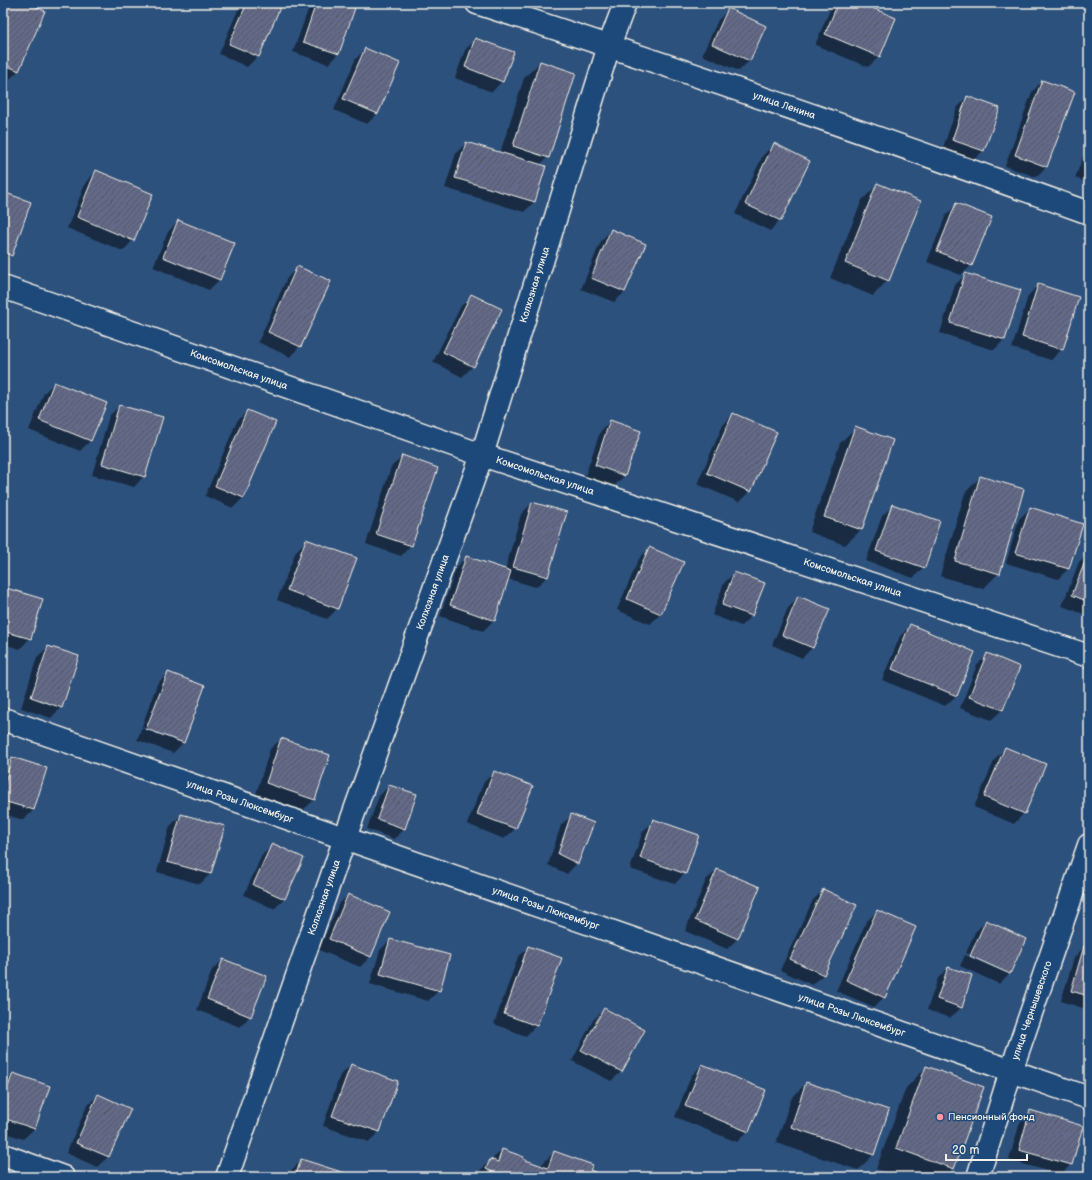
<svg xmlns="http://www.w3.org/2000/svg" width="1092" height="1180" font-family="'Balsamiq Sans',sans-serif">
<defs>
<pattern id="building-hatch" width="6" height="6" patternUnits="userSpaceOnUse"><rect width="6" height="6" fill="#646b89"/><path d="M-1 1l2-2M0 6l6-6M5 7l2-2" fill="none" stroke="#555864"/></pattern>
</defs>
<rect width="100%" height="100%" fill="#2d517d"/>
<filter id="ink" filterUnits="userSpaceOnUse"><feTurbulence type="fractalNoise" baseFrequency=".025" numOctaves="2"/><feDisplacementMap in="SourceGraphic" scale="8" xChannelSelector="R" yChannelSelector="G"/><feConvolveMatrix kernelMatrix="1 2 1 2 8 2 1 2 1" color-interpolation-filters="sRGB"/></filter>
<g filter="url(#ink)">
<path fill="#0007" fill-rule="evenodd" d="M 3,3 L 26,3 L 44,11 L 18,71 L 3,86 Z
M 166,3 L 178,3 L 176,5 Z
M 241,3 L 281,3 L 258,56 L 247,67 L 219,54 Z
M 313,3 L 338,3 L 339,53 L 328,64 L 293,52 L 309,7 Z
M 835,3 L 858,3 L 895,18 L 879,57 L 868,67 L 815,45 L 831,7 Z
M 728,10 L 765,27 L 749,61 L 739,71 L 702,55 L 718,20 Z
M 476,39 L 502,81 L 492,92 L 455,78 L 465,50 Z
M 365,49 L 377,114 L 367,124 L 334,110 L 355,60 Z
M 540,62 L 548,157 L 540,165 L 534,202 L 524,212 L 445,188 L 456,153 L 466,143 L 500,153 L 524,78 Z
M 1042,81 L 1046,167 L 1036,177 L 1005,166 L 1032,92 Z
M 967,97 L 983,151 L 973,161 L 942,150 L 957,108 Z
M 1089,141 L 1089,183 L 1075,178 Z
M 774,144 L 780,220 L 770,231 L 735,214 L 763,155 Z
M 96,171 L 133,240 L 123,251 L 67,228 L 86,182 Z
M 878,184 L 888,280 L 873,296 L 830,278 L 862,200 Z
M 3,193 L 11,255 L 3,263 Z
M 957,204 L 972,265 L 961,275 L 927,262 L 946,215 Z
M 178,221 L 219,280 L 209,290 L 153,267 L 168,232 Z
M 611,230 L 625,292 L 614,302 L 581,289 L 601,241 Z
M 298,267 L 300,346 L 290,357 L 258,342 L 287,278 Z
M 966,274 L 1005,339 L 994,350 L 940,333 L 955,285 Z
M 1038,285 L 1062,349 L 1051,360 L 1012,348 L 1028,296 Z
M 471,296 L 473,366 L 462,377 L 433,362 L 461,306 Z
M 54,383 L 90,441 L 80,451 L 29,430 L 44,393 Z
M 119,406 L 144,476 L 134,487 L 92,475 L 109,416 Z
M 247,411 L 243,498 L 233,508 L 205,496 L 237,421 Z
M 733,414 L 750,491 L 739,502 L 697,484 L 723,425 Z
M 610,421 L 625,475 L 614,486 L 585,476 L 600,432 Z
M 855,428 L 861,530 L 845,545 L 809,532 L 840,443 Z
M 402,457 L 411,545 L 401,556 L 366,544 L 391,467 Z
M 980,477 L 999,573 L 983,589 L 940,576 L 965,493 Z
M 532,503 L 547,577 L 536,587 L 508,579 L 494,620 L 483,631 L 440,616 L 456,568 L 466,557 L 505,570 L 521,514 Z
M 892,506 L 924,567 L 913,578 L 866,561 L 882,516 Z
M 1030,508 L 1068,569 L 1058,579 L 1006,563 L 1019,519 Z
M 307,540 L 338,608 L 327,619 L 277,600 L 296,551 Z
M 649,548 L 661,614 L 650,624 L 617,610 L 639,559 Z
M 1089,552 L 1089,616 L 1062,606 L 1079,562 Z
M 734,573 L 751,616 L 741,626 L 712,615 L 724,583 Z
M 3,588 L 30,638 L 20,649 L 3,644 Z
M 799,597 L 812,648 L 802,658 L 772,645 L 788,608 Z
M 911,625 L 974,652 L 956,696 L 945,706 L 882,680 L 900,636 Z
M 48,647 L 61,707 L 51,718 L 21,708 L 37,657 Z
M 987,655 L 1019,667 L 1002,710 L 991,720 L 960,708 L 977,665 Z
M 168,673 L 204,686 L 183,743 L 173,753 L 137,740 L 157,684 ZM 142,727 L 179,740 L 179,742 L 141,728 Z
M 281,739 L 329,755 L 314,800 L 303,810 L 256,794 L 270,749 Z
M 1005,748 L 1024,813 L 1014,824 L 974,807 L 995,759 Z
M 12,759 L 46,769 L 34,810 L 23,820 L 3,814 L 3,768 Z
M 494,772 L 532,787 L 515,829 L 504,839 L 467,824 L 484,782 Z
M 389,786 L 405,828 L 394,839 L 367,829 L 379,796 Z
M 181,815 L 210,874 L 200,884 L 157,872 L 170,826 Z
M 572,815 L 577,863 L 567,874 L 548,865 L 561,825 Z
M 654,821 L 685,873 L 675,884 L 630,869 L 643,831 Z
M 273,845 L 303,858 L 284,899 L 274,909 L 244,895 L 262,855 Z
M 717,870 L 738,938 L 727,949 L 685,931 L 706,880 Z
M 823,890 L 856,906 L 823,975 L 812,985 L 780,970 L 813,900 Z
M 348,895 L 370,957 L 360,967 L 319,950 L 338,905 Z
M 877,911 L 884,997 L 874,1007 L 836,991 L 866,922 Z
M 986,921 L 1010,973 L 999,984 L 960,966 L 965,955 L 1006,973 L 1006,971 L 966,953 L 975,932 Z
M 390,940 L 439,990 L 428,1001 L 370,984 L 380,950 Z
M 529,947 L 536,1025 L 526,1036 L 494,1024 L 518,957 Z
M 1084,947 L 1089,949 L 1089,1010 L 1061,1001 L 1074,958 Z
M 223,960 L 250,1016 L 240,1027 L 197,1010 L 212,970 Z
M 948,968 L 971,976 L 961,1008 L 950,1018 L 927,1010 L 938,978 Z
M 604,1009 L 622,1071 L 611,1081 L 572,1061 L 593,1020 Z
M 351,1065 L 397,1081 L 379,1132 L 369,1142 L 323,1126 L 340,1075 Z
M 702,1065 L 748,1131 L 737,1142 L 675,1117 L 691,1076 Z
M 926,1067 L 953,1169 L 945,1177 L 900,1177 L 876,1169 L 906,1088 Z
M 13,1074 L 49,1086 L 34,1129 L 23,1139 L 3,1132 L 3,1084 Z
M 806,1083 L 873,1155 L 858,1170 L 776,1143 L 791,1099 Z
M 98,1095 L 129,1109 L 108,1157 L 97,1167 L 66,1153 L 87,1106 Z
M 1030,1111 L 1071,1164 L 1061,1175 L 1009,1160 L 1020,1122 Z
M 502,1150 L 522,1160 L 540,1166 L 554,1152 L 589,1171 L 596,1177 L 473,1177 Z
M 301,1160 L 354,1177 L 285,1177 Z"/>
<path fill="url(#building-hatch)" stroke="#f4f1e8" d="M 3,3 L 28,3 L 45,11 L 19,71 L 3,64 Z
M 247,3 L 282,3 L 259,57 L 229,44 Z
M 316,3 L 341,3 L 355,8 L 339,54 L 303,42 Z
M 838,3 L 861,3 L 896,18 L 880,57 L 825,34 Z
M 728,8 L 766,26 L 750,61 L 712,44 Z
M 475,38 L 514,52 L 503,82 L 465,67 Z
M 365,48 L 400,63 L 378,114 L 343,99 Z
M 540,61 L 576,73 L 549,158 L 513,146 Z
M 1042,80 L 1075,92 L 1047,167 L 1015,155 Z
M 967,96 L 1000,108 L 984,151 L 952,140 Z
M 466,142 L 546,166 L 535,202 L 455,178 Z
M 774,143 L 810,161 L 781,221 L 745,204 Z
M 96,170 L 153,194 L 134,241 L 77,217 Z
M 877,183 L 921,201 L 889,281 L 845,263 Z
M 3,192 L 31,202 L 12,256 L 3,252 Z
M 956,203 L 992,217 L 972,266 L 937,251 Z
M 178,220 L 235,243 L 220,280 L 163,257 Z
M 611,229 L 646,244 L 625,292 L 591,278 Z
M 297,266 L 331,281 L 301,347 L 268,332 Z
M 965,273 L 1021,290 L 1005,340 L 950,323 Z
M 1038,284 L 1079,297 L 1063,350 L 1022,337 Z
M 471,294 L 502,309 L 474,367 L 443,352 Z
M 54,382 L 107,403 L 91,441 L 39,420 Z
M 119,405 L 163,417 L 145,477 L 102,464 Z
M 247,410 L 276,422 L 244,498 L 215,486 Z
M 733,413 L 777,432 L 751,492 L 707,473 Z
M 610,420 L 641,431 L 625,476 L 595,465 Z
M 855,426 L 893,440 L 862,530 L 824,517 Z
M 402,455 L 438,468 L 412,546 L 376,534 Z
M 980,476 L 1024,489 L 1000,574 L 955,561 Z
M 532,502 L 567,512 L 548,577 L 513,567 Z
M 892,504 L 940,521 L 925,568 L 876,551 Z
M 1030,507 L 1083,524 L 1069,569 L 1015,553 Z
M 306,539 L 357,558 L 338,609 L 287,590 Z
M 649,547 L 684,562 L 661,614 L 627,599 Z
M 1089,551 L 1089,602 L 1072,595 Z
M 466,556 L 511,571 L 495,621 L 450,605 Z
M 734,572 L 765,583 L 752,616 L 722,605 Z
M 3,587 L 43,599 L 31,639 L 3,631 Z
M 798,596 L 830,609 L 813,648 L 782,635 Z
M 910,624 L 975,652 L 957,696 L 892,669 Z
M 48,646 L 79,656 L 62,708 L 31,697 Z
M 987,653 L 1020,667 L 1003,710 L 969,697 Z
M 168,672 L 205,686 L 184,743 L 146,729 Z
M 281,738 L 330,755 L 315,800 L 266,783 Z
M 1005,747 L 1046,764 L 1025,814 L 984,797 Z
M 12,757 L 47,768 L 34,810 L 3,801 L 3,789 Z
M 494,771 L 533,786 L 516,829 L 477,814 Z
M 389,785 L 417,794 L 405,829 L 377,819 Z
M 181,814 L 225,826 L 211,874 L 167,862 Z
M 571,814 L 594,823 L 578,864 L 558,854 Z
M 653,819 L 699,835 L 686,874 L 640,858 Z
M 272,843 L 304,858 L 285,899 L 253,885 Z
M 717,869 L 760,887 L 738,939 L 695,920 Z
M 823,889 L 857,905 L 824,975 L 790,959 Z
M 348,894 L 390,912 L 371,957 L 329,939 Z
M 877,910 L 916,927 L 885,998 L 846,980 Z
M 986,920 L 1026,939 L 1010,974 L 970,956 Z
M 390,939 L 450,955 L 440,991 L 380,974 Z
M 528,946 L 562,958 L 537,1026 L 504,1014 Z
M 1084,946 L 1089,947 L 1089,996 L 1071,991 Z
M 223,959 L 267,976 L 251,1017 L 207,999 Z
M 948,967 L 972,975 L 962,1008 L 937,999 Z
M 604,1008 L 645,1030 L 622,1072 L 581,1050 Z
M 351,1064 L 398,1081 L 380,1132 L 332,1116 Z
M 702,1064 L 766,1090 L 749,1132 L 685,1106 Z
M 926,1066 L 984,1087 L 954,1169 L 896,1148 Z
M 13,1073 L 50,1086 L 35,1129 L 3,1118 L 3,1100 Z
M 806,1082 L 889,1110 L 874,1155 L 791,1127 Z
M 98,1094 L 131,1109 L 109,1157 L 76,1143 Z
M 1030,1110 L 1083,1126 L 1072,1165 L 1019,1150 Z
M 502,1149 L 524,1157 L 523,1159 L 548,1168 L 554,1151 L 593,1165 L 590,1170 L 595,1172 L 597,1177 L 492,1177 L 493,1172 L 486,1169 L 490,1159 L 498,1162 Z
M 301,1159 L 357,1177 L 295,1177 Z"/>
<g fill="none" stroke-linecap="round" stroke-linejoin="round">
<g stroke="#f4f1e8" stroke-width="25">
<g id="minor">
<path id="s1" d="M 477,3 C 682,69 886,140 1089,213"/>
<path id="s2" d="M 3,287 L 482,455 L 1089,656"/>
<path id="s3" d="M 3,719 L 1089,1098"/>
<path d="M 3,1155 L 63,1177"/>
<path id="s4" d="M 227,1177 L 345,838 L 482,455 L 609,46 L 625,3"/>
<path id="s5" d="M 978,1177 L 1011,1071 L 1089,845"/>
</g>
</g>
<use href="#minor" stroke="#1f4a7a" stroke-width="22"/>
</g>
</g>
<circle fill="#ff9aa2" stroke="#1f4a7a" stroke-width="1.5" cx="940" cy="1117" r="4"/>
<g text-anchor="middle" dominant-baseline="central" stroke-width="3" stroke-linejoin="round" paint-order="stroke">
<g font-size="10" fill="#f4f1e8" stroke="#1f4a7a">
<text stroke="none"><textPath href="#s1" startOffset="324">улица Ленина</textPath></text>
<text stroke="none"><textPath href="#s4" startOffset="944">Колхозная улица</textPath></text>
<text stroke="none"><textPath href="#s2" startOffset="250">Комсомольская улица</textPath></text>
<text stroke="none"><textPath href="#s2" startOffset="574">Комсомольская улица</textPath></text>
<text stroke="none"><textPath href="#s2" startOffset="898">Комсомольская улица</textPath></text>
<text stroke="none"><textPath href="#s4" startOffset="620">Колхозная улица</textPath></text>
<text stroke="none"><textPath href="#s3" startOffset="251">улица Розы Люксембург</textPath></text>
<text stroke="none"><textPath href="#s4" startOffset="296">Колхозная улица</textPath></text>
<text stroke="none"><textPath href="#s3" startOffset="575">улица Розы Люксембург</textPath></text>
<text stroke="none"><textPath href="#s5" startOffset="175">улица Чернышевского</textPath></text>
<text stroke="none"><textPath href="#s3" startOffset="899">улица Розы Люксембург</textPath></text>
</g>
<g font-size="10" fill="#f4f1e8" stroke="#1f4a7a" text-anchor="start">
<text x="948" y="1117">Пенсионный фонд</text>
</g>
</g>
<rect width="1092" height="1180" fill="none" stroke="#1f4a7a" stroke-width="16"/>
<rect x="8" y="8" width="1076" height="1164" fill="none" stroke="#f4f1e8" stroke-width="1.5" filter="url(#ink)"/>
<path d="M946 1154v6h81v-6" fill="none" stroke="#f4f1e8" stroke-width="2"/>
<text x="952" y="1154" font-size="12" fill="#f4f1e8" stroke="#1f4a7a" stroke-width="3" paint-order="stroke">20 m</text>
</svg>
